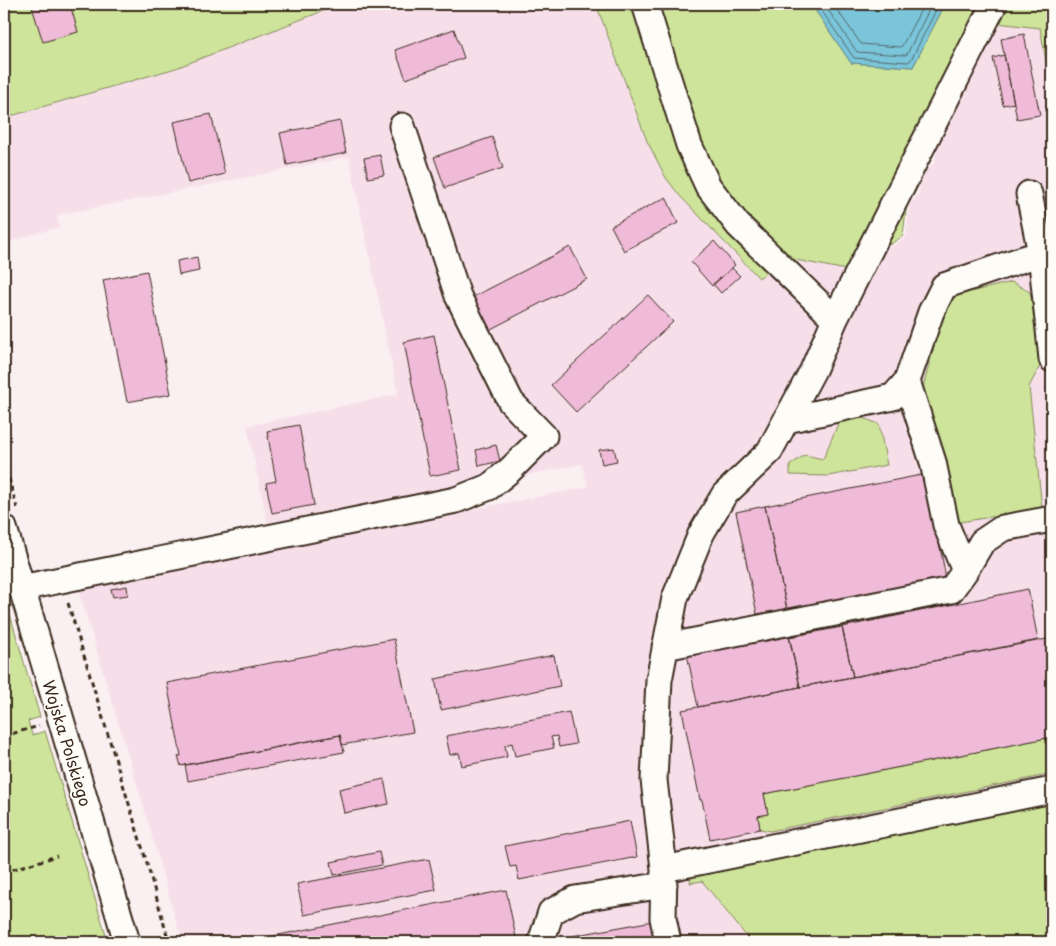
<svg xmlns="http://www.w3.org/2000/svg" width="1056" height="946" font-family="'Playpen Sans',sans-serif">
<rect width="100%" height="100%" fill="#faeff1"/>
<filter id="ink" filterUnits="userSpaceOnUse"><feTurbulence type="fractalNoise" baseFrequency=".02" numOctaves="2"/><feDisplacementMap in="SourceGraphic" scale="10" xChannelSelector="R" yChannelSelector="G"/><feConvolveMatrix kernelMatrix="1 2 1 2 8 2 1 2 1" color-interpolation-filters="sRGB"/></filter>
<g filter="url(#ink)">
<path fill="#f7dfea" d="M 341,4 L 596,4 L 647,141 L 666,178 L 680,196 L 759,278 L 786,258 L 879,255 L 906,237 L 910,204 L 919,194 L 922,174 L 935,163 L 937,146 L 933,137 L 988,22 L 1040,28 L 1052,94 L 1052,942 L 182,942 L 144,808 L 77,585 L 588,487 L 582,464 L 417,497 L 268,525 L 247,426 L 398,394 L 349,157 L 57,215 L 59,227 L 4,243 L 4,118 L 176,68 Z"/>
<path fill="#cde49a" stroke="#84875c" d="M 4,4 L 341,4 L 176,68 L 4,118 Z
M 596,4 L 811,4 L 851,63 L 913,67 L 945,4 L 988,4 L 933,143 L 931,161 L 923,164 L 918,174 L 918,186 L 914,194 L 907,202 L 903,236 L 891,244 L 882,247 L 846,270 L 786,258 L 759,278 L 680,196 L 666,178 L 647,141 Z
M 999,4 L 1052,4 L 1052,94 L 1040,28 L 988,22 Z
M 1012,282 L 1030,292 L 1042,362 L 1029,387 L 1042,508 L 1028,511 L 954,523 L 920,398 L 944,310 L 953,296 Z
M 857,416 L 879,424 L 887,465 L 828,476 L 790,475 L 790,465 L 805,455 L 823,459 L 840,419 Z
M 4,594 L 40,717 L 28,721 L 32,735 L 45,731 L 108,942 L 4,942 Z
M 1047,738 L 1052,767 L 1052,774 L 770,831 L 760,829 L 758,816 L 768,814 L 764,794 Z
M 1052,795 L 1052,942 L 751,942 L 702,881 L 690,883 L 692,871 Z"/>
<path fill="#7ac5da" stroke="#61878f" d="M 811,4 L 945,4 L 913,67 L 851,63 Z"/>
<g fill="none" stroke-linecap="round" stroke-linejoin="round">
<path stroke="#546869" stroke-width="1" d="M 817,4 L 854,58 L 908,62 L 911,60 L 939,4
M 824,4 L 857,52 L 905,55 L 907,54 L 932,4
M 833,4 L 861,44 L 900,47 L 902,46 L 924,4"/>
</g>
<path fill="#efbbd8" stroke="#3b2a1e" d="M 31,4 L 70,4 L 78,32 L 43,42 Z
M 454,29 L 464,58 L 406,79 L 395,50 Z
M 1024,34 L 1040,115 L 1017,119 L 1001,39 Z
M 1004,55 L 1014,103 L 1003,105 L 993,58 Z
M 211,114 L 225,174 L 188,183 L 174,122 Z
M 340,121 L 346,153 L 287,165 L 280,133 Z
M 492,137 L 503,168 L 445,188 L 434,157 Z
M 380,155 L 384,175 L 368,178 L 364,158 Z
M 666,197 L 678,223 L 624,251 L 611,226 Z
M 714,241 L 735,265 L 712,286 L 691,262 Z
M 570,247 L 587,279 L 487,331 L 471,298 Z
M 197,257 L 199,271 L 179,275 L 177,261 Z
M 732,268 L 740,276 L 721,293 L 713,284 Z
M 147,271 L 171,394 L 127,402 L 103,280 Z
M 648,295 L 673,322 L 576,412 L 551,385 Z
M 434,335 L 461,470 L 430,476 L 404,342 Z
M 299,425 L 314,505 L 272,513 L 266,483 L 276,481 L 267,431 Z
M 496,445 L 500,461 L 479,466 L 476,450 Z
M 614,448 L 617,461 L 602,464 L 599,450 Z
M 926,474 L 946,578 L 787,609 L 765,506 Z
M 765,506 L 787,609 L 757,614 L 736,512 Z
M 127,586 L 128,595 L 113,597 L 111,589 Z
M 1028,589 L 1038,640 L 853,677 L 842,627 Z
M 842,627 L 853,677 L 800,687 L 789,637 Z
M 789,635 L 800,687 L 698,707 L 687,654 Z
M 1052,638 L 1052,737 L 764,794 L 768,814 L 758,816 L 760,829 L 710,839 L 702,800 L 700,800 L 682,710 Z
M 394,639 L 413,732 L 342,745 L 340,735 L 181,766 L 178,756 L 181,756 L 167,683 Z
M 554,655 L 560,686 L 441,710 L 435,679 Z
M 569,712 L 576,744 L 559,747 L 557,736 L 551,737 L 554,748 L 515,756 L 512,743 L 505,745 L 507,757 L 462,766 L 459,753 L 450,755 L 446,736 Z
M 340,735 L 344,752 L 188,781 L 185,765 Z
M 384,779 L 389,804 L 344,813 L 339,789 Z
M 630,821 L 637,857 L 519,880 L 516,866 L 510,867 L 505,846 Z
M 379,852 L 382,865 L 334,875 L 331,862 Z
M 429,859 L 436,890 L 304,915 L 297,884 Z
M 506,890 L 517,942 L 243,942 Z
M 658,920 L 663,942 L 568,942 L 572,936 Z"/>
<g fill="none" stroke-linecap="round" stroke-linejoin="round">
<g stroke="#3b2a1e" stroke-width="29">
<path id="minor" d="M 645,4 L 689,145 L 708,186 L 738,225 L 835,319
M 1029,194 L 1041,253 L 1052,359
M 907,381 L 933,462 L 946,525 L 965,571
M 786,420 L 893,397 L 907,381 L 931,312 L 944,286 L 1041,253
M 4,528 L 127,942
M 21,588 L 456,500 L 489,487 L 510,470 L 544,436 L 511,402 L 458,296 L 402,126
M 665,647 L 951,590 L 965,571 L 982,542 L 1003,528 L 1052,519
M 664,869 L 1052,790
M 541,942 L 551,912 L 575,899 L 664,885
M 668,942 L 663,918 L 664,869 L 654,780 L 659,680 L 675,598 L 701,534 L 724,495 L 769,452 L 813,370 L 835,319 L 994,4"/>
</g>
<path stroke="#3b2a1e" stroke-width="3" stroke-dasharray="5 4" stroke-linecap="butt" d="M 4,461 L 17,508
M 68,603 L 146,860 L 169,942
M 4,736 L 39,726
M 4,872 L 57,856"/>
<use href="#minor" stroke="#fdfcf7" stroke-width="25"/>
</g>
</g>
<g text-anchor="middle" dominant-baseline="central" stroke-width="4" stroke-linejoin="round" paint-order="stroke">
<g font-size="16" fill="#3b2a1e" stroke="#fdfcf7">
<text transform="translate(68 743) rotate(73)">Wojska Polskiego</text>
</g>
</g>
<rect width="1056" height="946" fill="none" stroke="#fdfcf7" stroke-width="20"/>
<rect x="10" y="10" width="1036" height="926" fill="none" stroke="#3b2a1e" stroke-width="2" filter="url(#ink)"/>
</svg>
